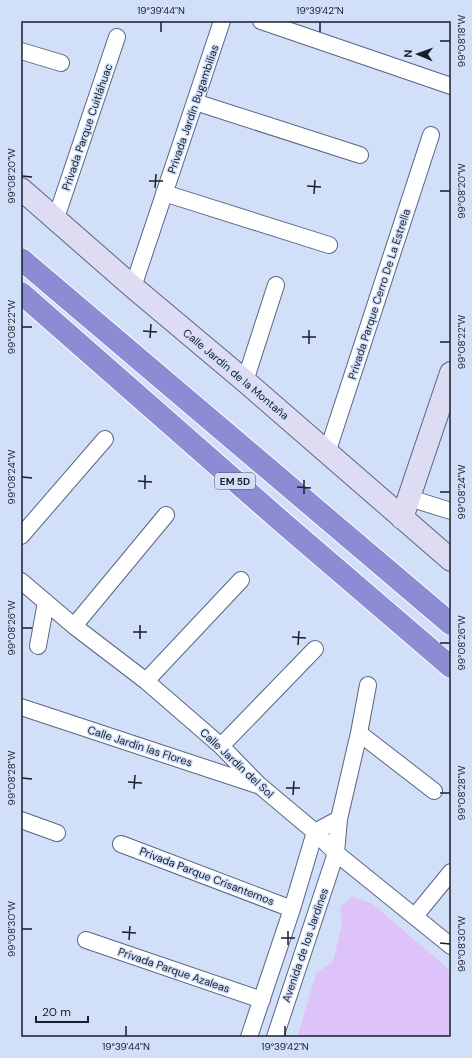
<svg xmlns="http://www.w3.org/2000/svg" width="472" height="1058" font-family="'DM Sans',sans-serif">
<rect width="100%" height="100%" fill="#d1dff9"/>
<path fill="#ddc3f9" d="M 352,897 L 371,903 L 451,971 L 451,1037 L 304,1037 L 298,1035 L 316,974 L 333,961 L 342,925 L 340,907 Z"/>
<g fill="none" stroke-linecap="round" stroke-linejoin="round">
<g stroke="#576682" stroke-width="18">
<path id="street" d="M 261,21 L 451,86
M 21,51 L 61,63
M 195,102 L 360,155
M 164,193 L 329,245
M 56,218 L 117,37
M 133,287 L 222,21
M 245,381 L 276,285
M 327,453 L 431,135
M 409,498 L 451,511
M 21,536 L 105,439
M 21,581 L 74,626 L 146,681 L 221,746 L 259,785 L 315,832 L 336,853 L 451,946
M 74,626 L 166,515
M 38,646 L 46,602
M 146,681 L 241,580
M 21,707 L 257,785
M 359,733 L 434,791
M 221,746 L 315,649
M 21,820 L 57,833
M 121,844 L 292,909
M 415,916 L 451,872
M 86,940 L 262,1000
M 249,1037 L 292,909 L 315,832 L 339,819
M 275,1037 L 336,853 L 339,819 L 359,733 L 368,685"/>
</g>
<g stroke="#576682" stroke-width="24">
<path id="secondary" d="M 21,189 L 133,287 L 245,381 L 451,560
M 402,518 L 451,373"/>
</g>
<g stroke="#fff" stroke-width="24">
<path id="highway" d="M 21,259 L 451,624
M 21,293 L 282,522 L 451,667"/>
</g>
<use href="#street" stroke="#fff" stroke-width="16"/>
<use href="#secondary" stroke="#dddcf2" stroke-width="22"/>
<use href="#highway" stroke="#8d8bd4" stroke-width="22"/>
</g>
<path fill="none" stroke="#181e29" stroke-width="1.5" d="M 161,32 L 161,22M 320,32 L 320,22M 440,41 L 450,41M 22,176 L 32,177M 149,181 L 163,181M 307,186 L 321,187M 155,188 L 156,174M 440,191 L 450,191M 314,194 L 315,180M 22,327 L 32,327M 143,331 L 157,332M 302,337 L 316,337M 150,338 L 151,324M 440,342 L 450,342M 309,344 L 309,330M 22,477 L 32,478M 138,481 L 152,482M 297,487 L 311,488M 145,489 L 145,475M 440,492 L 450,492M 304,494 L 304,480M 22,628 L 32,628M 133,632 L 147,632M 292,637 L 306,638M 140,639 L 140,625M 440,643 L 450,643M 298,645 L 299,631M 22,778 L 32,779M 128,782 L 142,783M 286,788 L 300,788M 134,789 L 135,775M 440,793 L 450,793M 293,795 L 294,781M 22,929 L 32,929M 122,932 L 136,933M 281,938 L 295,938M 129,940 L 130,926M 440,943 L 450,944M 288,945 L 288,931M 126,1036 L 126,1026M 285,1036 L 285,1026"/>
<g text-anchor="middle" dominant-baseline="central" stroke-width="3" stroke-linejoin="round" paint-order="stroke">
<rect fill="#d1dff9" stroke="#505867" stroke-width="1" x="215" y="473" width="40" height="16" rx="3"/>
<g font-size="10" font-weight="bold" fill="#181e29">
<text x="235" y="481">EM 5D</text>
</g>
<g font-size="11" fill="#181e29" stroke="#d1dff9">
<text transform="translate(193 109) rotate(-71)">Privada Jardín Bugambilias</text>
<text transform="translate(87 127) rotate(-71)">Privada Parque Cuitláhuac</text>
<text transform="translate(379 294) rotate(-72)">Privada Parque Cerro De La Estrella</text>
<text transform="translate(236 374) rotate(40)">Calle Jardín de la Montaña</text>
<text transform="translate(140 746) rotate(18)">Calle Jardín las Flores</text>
<text transform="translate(237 763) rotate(43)">Calle Jardín del Sol</text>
<text transform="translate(207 876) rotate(21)">Privada Parque Crisantemos</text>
<text transform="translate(305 945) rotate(-71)">Avenida de los Jardines</text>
<text transform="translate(174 970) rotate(19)">Privada Parque Azaleas</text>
</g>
</g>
<rect width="472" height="1058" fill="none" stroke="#d1dff9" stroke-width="44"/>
<g transform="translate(418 54) rotate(272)" stroke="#d1dff9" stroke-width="3" paint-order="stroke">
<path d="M0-3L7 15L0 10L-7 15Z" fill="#181e29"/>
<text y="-6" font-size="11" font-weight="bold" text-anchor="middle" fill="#181e29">N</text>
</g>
<path d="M36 1016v6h52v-6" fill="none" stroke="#181e29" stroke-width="2"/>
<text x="42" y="1016" font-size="12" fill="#181e29" stroke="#d1dff9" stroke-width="3" paint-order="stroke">20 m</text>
<rect x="22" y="22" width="428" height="1014" fill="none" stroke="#181e29" stroke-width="1.5"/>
<g font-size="10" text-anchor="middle" fill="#181e29">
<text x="161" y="14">19°39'44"N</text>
<text x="320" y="14">19°39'42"N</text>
<text transform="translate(461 41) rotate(-90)" y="4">99°08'18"W</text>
<text transform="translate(11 176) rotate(-90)" y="4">99°08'20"W</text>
<text transform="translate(461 191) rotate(-90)" y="4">99°08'20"W</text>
<text transform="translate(11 327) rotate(-90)" y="4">99°08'22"W</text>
<text transform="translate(461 342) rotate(-90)" y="4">99°08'22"W</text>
<text transform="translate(11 477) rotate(-90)" y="4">99°08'24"W</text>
<text transform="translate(461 492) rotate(-90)" y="4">99°08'24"W</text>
<text transform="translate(11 628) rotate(-90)" y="4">99°08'26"W</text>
<text transform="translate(461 643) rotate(-90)" y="4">99°08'26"W</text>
<text transform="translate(11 778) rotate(-90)" y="4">99°08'28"W</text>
<text transform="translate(461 793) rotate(-90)" y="4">99°08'28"W</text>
<text transform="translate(11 929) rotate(-90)" y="4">99°08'30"W</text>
<text transform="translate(461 944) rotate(-90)" y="4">99°08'30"W</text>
<text x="126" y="1050">19°39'44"N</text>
<text x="285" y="1050">19°39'42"N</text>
</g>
</svg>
